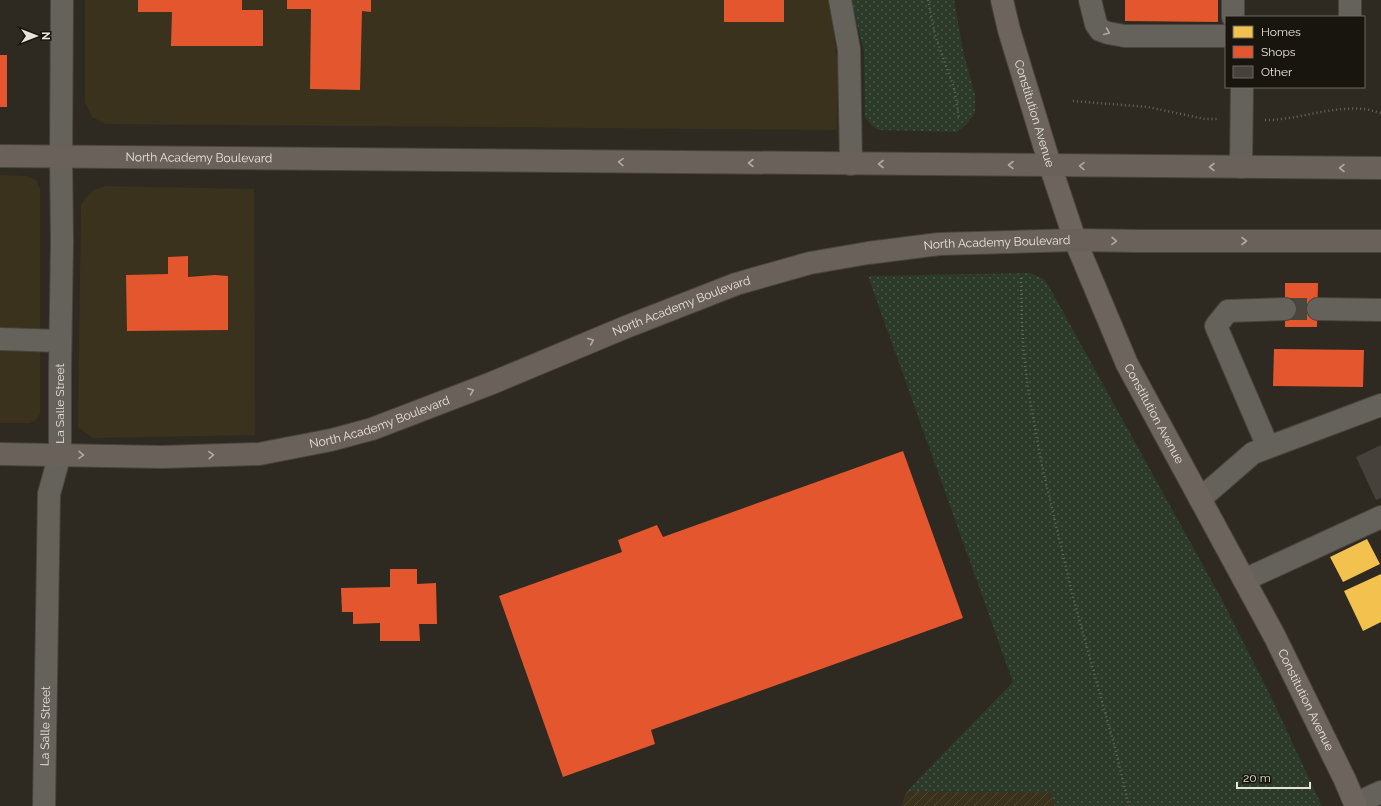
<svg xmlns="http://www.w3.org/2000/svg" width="1381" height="806" font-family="Raleway,sans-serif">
<defs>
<pattern id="industrial-furrows" width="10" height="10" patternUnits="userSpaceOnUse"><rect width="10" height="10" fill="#3a321d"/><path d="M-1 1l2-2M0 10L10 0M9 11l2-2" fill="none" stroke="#4d4632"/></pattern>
<pattern id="grass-dots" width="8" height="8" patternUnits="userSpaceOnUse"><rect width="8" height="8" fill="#2c3b29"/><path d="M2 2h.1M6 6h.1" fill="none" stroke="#4b5747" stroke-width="1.8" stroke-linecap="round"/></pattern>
</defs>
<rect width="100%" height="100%" fill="#2e2a21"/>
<path fill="#3a321d" d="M 85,0 L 830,0 L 838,68 L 837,130 L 106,124 L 92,117 L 85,102 Z
M 0,175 L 26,176 L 36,180 L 40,189 L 40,414 L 36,420 L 29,423 L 0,423 Z
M 105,186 L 254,189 L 255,435 L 93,438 L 78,427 L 81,205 L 87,196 L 94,190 Z"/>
<path fill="url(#industrial-furrows)" d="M 907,791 L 1050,792 L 1057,806 L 901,806 Z"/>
<path fill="url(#grass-dots)" d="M 851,0 L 954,0 L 963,51 L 975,95 L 975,113 L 967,124 L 957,132 L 880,130 L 873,127 L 865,118 L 864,51 Z
M 1030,273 L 1044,279 L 1052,292 L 1221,598 L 1271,697 L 1322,806 L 1057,806 L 1050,792 L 907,791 L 1013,682 L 868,276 Z"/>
<path fill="#f2c14e" d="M 1367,539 L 1380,564 L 1343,582 L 1330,557 Z
M 1381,574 L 1381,622 L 1363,631 L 1344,591 Z"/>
<path fill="#e4572e" d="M 138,0 L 242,0 L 242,10 L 263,10 L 263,46 L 171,46 L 172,12 L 138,12 Z
M 287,0 L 371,0 L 371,12 L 362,11 L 360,90 L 310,89 L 311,9 L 287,9 Z
M 724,0 L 784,0 L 784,22 L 724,22 Z
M 1125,0 L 1218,0 L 1218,22 L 1125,21 Z
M 0,55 L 7,55 L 7,107 L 0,107 Z
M 188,256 L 188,277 L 215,275 L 228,276 L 228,330 L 127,331 L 126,275 L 168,274 L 168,257 Z
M 1285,283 L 1318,283 L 1317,327 L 1285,327 Z
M 1274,349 L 1364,350 L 1363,387 L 1273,386 Z
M 903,451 L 963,618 L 651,730 L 655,744 L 563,777 L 499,596 L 622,552 L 618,540 L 657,525 L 663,537 Z
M 390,569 L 417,569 L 417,584 L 436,583 L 437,624 L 419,624 L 420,641 L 380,641 L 380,623 L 353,624 L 353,612 L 342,612 L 341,588 L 390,587 Z"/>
<path fill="#46413a" d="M 1381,445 L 1381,498 L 1376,500 L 1356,457 Z"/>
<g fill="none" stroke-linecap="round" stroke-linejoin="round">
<path stroke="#4a463d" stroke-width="22" stroke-dasharray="22 11" stroke-linecap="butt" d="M 1285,309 L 1318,309"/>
<g stroke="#48453d" stroke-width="24">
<g id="minor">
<path d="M 840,0 L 849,49 L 851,164"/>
<path d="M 1090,0 L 1096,24 L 1100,30 L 1108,33 L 1125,36 L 1226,36"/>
<path d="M 1233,17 L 1233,0"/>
<path d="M 1350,17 L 1350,0"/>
<path d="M 1241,167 L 1242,87"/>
<path d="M 1318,309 L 1381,310"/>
<path d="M 0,339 L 60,341"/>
<path d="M 1268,447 L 1216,326 L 1228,311 L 1285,309"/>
<path d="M 1200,499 L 1253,453 L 1381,405"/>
<path d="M 1244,580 L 1381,517"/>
<path d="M 1355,804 L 1381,792"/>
<path id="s1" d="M 44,806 L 49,494 L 60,454 L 60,372 L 62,241 L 61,157 L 62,0"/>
</g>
</g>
<g stroke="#48453d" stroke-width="24">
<g id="major">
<path id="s2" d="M 1002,0 L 1009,30 L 1050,165 L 1075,240 L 1127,364 L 1275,637 L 1345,780 L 1356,806"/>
</g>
</g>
<g stroke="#48453d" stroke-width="24">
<g id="highway">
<path id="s3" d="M 0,156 L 1381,168"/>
<path id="s4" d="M 0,454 L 162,457 L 259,454 L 331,440 L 372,429 L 419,411 L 492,383 L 626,327 L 736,284 L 810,263 L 868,253 L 939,244 L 1075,240 L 1138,241 L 1381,241"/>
</g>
</g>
<path stroke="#68655e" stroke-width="2.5" stroke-dasharray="1 3" stroke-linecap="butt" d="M 928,0 L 935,35 L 955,91 L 959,119
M 1073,101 L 1148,107 L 1205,119 L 1218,119
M 1265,120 C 1298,120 1330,106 1363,109 C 1369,109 1375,112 1381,113
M 1021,278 L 1022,324 L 1024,355 L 1028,389 L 1042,466 L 1073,597 L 1115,748 L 1129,806"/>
<use href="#minor" stroke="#65625b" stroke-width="22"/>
<use href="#major" stroke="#6c645d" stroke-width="22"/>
<use href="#highway" stroke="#6a615b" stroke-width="22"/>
</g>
<defs><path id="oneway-chevron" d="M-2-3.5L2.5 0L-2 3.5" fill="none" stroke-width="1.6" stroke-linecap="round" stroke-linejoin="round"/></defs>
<use stroke="#aeaaa1" href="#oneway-chevron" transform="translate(1107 32) rotate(22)"/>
<g stroke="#b0a9a1">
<use href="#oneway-chevron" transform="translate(621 162) rotate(-179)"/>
<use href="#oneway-chevron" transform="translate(751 163) rotate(-180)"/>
<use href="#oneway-chevron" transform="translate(881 164) rotate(-180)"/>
<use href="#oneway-chevron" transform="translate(1011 165) rotate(-180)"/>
<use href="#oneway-chevron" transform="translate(1082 166) rotate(-179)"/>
<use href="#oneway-chevron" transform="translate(1212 167) rotate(-180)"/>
<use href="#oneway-chevron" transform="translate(1342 168) rotate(-180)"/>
<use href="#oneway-chevron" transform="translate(1114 241) rotate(1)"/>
<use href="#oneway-chevron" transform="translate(1244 241)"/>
<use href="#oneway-chevron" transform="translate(591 341) rotate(-23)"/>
<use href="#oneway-chevron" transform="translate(471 391) rotate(-21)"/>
<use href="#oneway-chevron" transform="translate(81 455) rotate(2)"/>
<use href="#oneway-chevron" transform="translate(211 455) rotate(-2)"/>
</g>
<g text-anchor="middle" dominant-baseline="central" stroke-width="4" stroke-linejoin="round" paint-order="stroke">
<g font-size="12" fill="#e9e4da" stroke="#18150e">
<text stroke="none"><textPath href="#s2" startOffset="118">Constitution Avenue</textPath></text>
<text stroke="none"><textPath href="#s3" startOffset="199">North Academy Boulevard</textPath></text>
<text stroke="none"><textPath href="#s4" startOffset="1032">North Academy Boulevard</textPath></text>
<text stroke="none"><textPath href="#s4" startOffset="708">North Academy Boulevard</textPath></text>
<text stroke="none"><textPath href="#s1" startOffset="404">La Salle Street</textPath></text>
<text stroke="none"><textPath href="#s2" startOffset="442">Constitution Avenue</textPath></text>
<text stroke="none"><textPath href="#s4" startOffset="384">North Academy Boulevard</textPath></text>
<text stroke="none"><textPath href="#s2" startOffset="766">Constitution Avenue</textPath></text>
<text stroke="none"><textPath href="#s1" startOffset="80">La Salle Street</textPath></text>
</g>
</g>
<rect x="1225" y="16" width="140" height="72" fill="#18150e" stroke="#6c6860"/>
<rect x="1233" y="26" width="20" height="12" fill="#f2c14e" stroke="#6c6860"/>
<text x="1261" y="36" font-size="12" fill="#e9e4da">Homes</text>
<rect x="1233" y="46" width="20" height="12" fill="#e4572e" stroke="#6c6860"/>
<text x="1261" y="56" font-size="12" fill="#e9e4da">Shops</text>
<rect x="1233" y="66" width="20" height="12" fill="#46413a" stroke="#6c6860"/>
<text x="1261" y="76" font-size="12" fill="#e9e4da">Other</text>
<g transform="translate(36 36) rotate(90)" stroke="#18150e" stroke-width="3" paint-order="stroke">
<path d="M0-3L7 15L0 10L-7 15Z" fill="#e9e4da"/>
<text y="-6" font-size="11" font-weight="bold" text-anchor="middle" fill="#e9e4da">N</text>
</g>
<path d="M1237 782v6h73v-6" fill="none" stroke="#e9e4da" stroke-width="2"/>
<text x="1243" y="782" font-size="12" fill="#e9e4da" stroke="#18150e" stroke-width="3" paint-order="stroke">20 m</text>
</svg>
